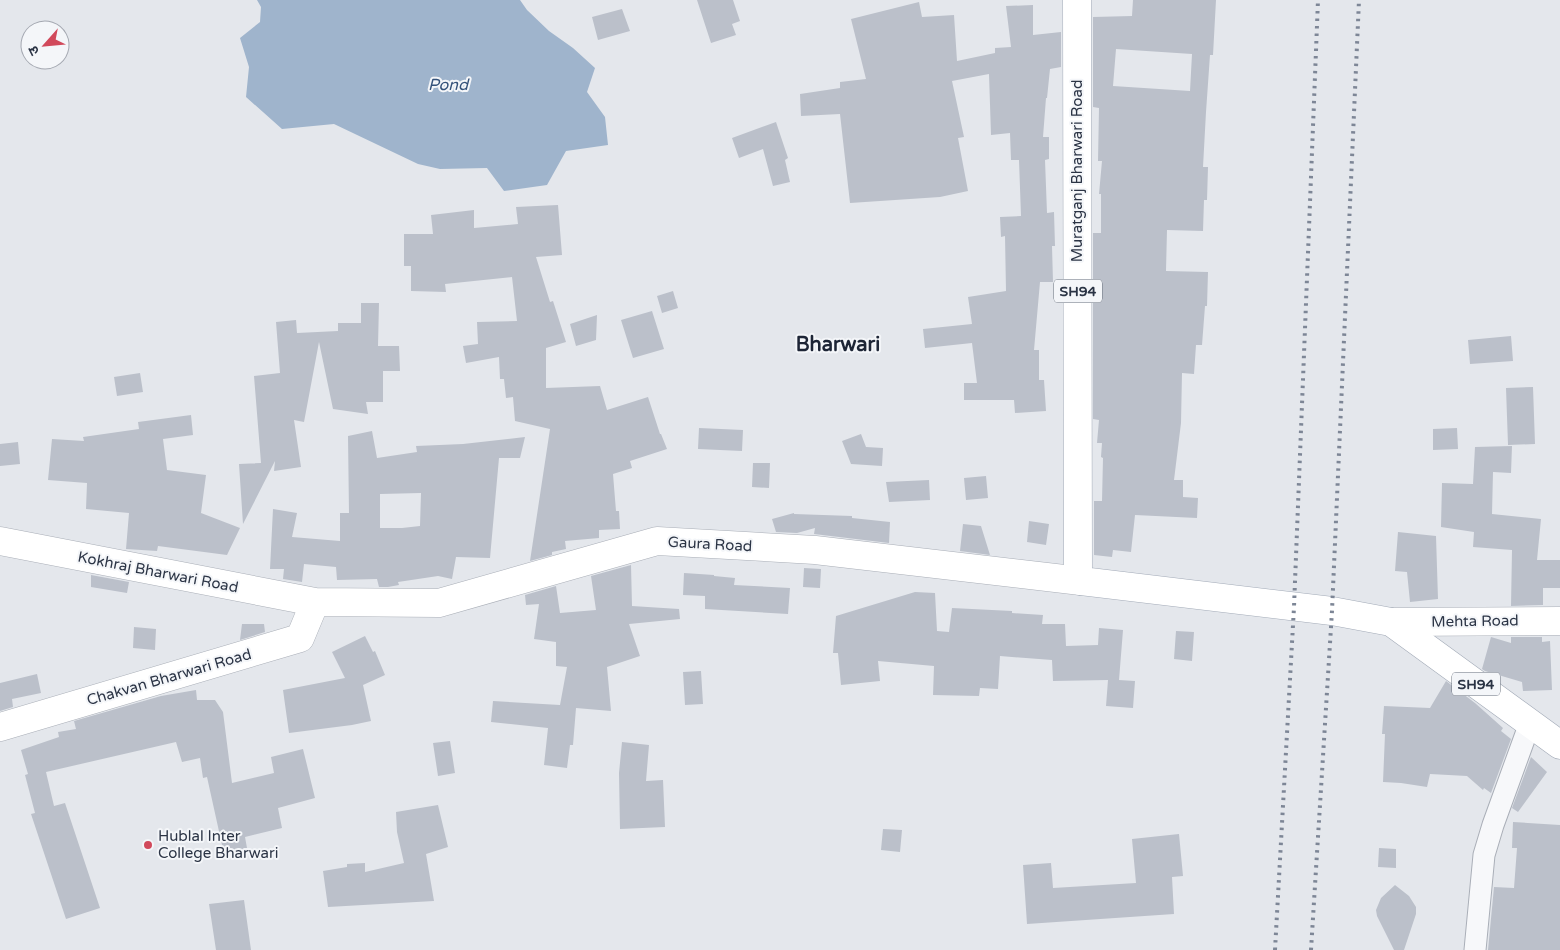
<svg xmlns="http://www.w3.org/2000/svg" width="1560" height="950" font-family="'Varela Round','Noto Sans Devanagari',sans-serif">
<rect width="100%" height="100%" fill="#e4e7ec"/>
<path fill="#9fb4cc" d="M 257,0 L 520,0 L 527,10 L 549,31 L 573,48 L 595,68 L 587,92 L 605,117 L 608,145 L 566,151 L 547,185 L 504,191 L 487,168 L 440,169 L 418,164 L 334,124 L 282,129 L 246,97 L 249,67 L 240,38 L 260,22 L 261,7 Z"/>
<path fill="#bbc0ca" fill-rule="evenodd" d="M 697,0 L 733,0 L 740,21 L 732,24 L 736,35 L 711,43 Z
M 1133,0 L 1216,0 L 1213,55 L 1210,55 L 1206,112 L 1203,167 L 1208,167 L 1207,200 L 1204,200 L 1203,231 L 1167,230 L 1166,271 L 1208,272 L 1207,306 L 1205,306 L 1202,345 L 1196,345 L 1194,374 L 1182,373 L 1181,423 L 1174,480 L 1183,480 L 1183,497 L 1198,498 L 1197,518 L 1135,515 L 1131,552 L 1113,550 L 1112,557 L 1094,555 L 1094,501 L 1102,501 L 1103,458 L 1101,457 L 1102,443 L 1097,443 L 1099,420 L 1093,419 L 1093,233 L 1101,233 L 1101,194 L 1099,194 L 1102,161 L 1098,161 L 1099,108 L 1093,107 L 1093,17 L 1132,16 ZM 1116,49 L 1192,54 L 1190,91 L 1113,86 Z
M 919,2 L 922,17 L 954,15 L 957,61 L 995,53 L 995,48 L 1011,47 L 1006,6 L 1033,5 L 1033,35 L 1061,32 L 1061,67 L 1050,69 L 1047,98 L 1046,98 L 1043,137 L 1049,137 L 1049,159 L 1045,160 L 1047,213 L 1054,212 L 1055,246 L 1052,246 L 1053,282 L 1040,282 L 1034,350 L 1039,350 L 1039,380 L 1044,380 L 1046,411 L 1015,413 L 1014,400 L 964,400 L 964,383 L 977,383 L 972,343 L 925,348 L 923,329 L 972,324 L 968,297 L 1006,291 L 1005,236 L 1001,237 L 1000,217 L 1021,216 L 1019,160 L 1011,160 L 1010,133 L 991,135 L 989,74 L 952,81 L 964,137 L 958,138 L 968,191 L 940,197 L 850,203 L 840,114 L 801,116 L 800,94 L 840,88 L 840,82 L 866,79 L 851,19 Z
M 622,9 L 630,31 L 598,40 L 592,17 Z
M 776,122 L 788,158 L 785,160 L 790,182 L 773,186 L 763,149 L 739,158 L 732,138 Z
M 558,205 L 562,255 L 536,257 L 550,302 L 553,301 L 566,342 L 546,348 L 546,388 L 600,386 L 607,410 L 648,397 L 660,434 L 661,434 L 667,449 L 630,461 L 632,468 L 613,474 L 616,511 L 619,511 L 620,529 L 599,530 L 599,538 L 565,541 L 566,549 L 552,552 L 552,555 L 530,561 L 550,429 L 515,421 L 513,397 L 506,398 L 504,379 L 500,379 L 499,357 L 466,363 L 463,346 L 478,344 L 477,322 L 517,321 L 512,277 L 445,284 L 446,292 L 411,291 L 411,266 L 404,266 L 404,234 L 433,234 L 431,215 L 474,210 L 474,228 L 518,224 L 516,207 Z
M 673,291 L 678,308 L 662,313 L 657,296 Z
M 361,303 L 379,303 L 378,346 L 399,346 L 400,371 L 383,371 L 383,402 L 366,402 L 368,414 L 333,409 L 319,342 L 304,422 L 294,420 L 301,467 L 274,471 L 275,461 L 243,524 L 239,464 L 261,463 L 254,376 L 280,373 L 276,322 L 296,320 L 297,333 L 338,331 L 338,323 L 361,323 Z
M 652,311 L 664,349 L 633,358 L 621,320 Z
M 597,315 L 596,340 L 576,346 L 570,324 Z
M 1511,336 L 1513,361 L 1470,364 L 1468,340 Z
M 140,373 L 143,392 L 117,396 L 114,377 Z
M 1533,387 L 1535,444 L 1508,445 L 1506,388 Z
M 191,415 L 193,435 L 163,439 L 167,470 L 206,475 L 201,513 L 240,528 L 227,555 L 158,546 L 157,551 L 126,549 L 129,513 L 86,509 L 87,483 L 48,480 L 52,439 L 84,441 L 83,437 L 139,429 L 138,422 Z
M 699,428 L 743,430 L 742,451 L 698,449 Z
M 1457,428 L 1458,449 L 1433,450 L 1433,429 Z
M 372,431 L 377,458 L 417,452 L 416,446 L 463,444 L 525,437 L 520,458 L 499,458 L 490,558 L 456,557 L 452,579 L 438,576 L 398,582 L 399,585 L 388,587 L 379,587 L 377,579 L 337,580 L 336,567 L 304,564 L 302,582 L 283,579 L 284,569 L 270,569 L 273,509 L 297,513 L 292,537 L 340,541 L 340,513 L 349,513 L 348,436 ZM 421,493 L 420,526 L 402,528 L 380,528 L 380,494 Z
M 861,434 L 866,447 L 883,448 L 882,466 L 851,464 L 842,441 Z
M 18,442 L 20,464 L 0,466 L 0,444 Z
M 1512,446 L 1511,473 L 1493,472 L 1492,514 L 1541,519 L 1537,560 L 1560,560 L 1560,588 L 1543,588 L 1543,605 L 1511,606 L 1512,550 L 1473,547 L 1474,532 L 1441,527 L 1442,483 L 1473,484 L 1475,447 Z
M 753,463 L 770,463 L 769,488 L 752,487 Z
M 986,476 L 988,498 L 966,500 L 964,478 Z
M 929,480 L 930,500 L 889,502 L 886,482 Z
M 794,513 L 794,514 L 852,516 L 852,518 L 890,522 L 889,543 L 814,534 L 815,528 L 797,533 L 776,532 L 772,519 Z
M 1029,521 L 1049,524 L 1046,545 L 1027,542 Z
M 963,524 L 981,526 L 990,555 L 960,551 Z
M 1398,532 L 1436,536 L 1438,599 L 1410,602 L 1407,572 L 1395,571 Z
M 631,565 L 632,606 L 679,609 L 680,619 L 629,624 L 640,656 L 607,667 L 611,711 L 576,708 L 573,745 L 570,745 L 567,768 L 544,765 L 548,728 L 491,722 L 493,701 L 560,705 L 567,667 L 556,666 L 556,642 L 534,639 L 539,604 L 526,605 L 525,595 L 556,586 L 560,613 L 596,610 L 591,576 Z
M 804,568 L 821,569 L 820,588 L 803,587 Z
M 684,573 L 714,575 L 714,576 L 735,578 L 734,585 L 790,588 L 788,614 L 705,609 L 705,596 L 683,595 Z
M 91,575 L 129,582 L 127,593 L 91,587 Z
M 915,592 L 935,593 L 937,631 L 949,632 L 952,608 L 1012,611 L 1012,613 L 1043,615 L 1042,624 L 1065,624 L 1066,646 L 1098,645 L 1099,628 L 1123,630 L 1119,680 L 1135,681 L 1133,708 L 1106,706 L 1108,680 L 1053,681 L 1052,660 L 1000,656 L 998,689 L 980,688 L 979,696 L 933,695 L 934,666 L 878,661 L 880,681 L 841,685 L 838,653 L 833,653 L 836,616 Z
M 242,624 L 264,624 L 265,632 L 240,640 Z
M 134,627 L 156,629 L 155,650 L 133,648 Z
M 1176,631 L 1194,632 L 1192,661 L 1174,659 Z
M 365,636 L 373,652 L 375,651 L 385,675 L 363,685 L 371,721 L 352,725 L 289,733 L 283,690 L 345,678 L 332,652 Z
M 1491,637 L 1511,643 L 1511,637 L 1542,637 L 1542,642 L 1550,641 L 1552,690 L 1523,691 L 1522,682 L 1485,671 L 1482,669 Z
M 701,671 L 703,704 L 685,705 L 683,672 Z
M 37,674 L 41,693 L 12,699 L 13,707 L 0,711 L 0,683 Z
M 1446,681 L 1475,703 L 1503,728 L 1501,731 L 1511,739 L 1491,793 L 1484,788 L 1483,790 L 1467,776 L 1430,774 L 1427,787 L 1401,783 L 1383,782 L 1385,734 L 1382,734 L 1384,706 L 1430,708 Z
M 196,690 L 197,700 L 215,700 L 223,712 L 232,783 L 274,773 L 271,757 L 303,749 L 315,798 L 278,808 L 282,828 L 245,837 L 247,848 L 224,854 L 207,777 L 203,778 L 200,758 L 182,762 L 176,742 L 46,772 L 54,806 L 65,803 L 100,908 L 66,919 L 31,814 L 35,813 L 25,775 L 28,774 L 21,750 L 59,737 L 58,732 L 76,729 L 74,721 L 161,696 Z
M 450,741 L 455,773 L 438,776 L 433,743 Z
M 622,742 L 649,745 L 646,781 L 663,780 L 665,827 L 620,829 L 619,773 Z
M 1531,757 L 1547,772 L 1518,812 L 1512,808 Z
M 438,805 L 448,847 L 426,854 L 434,901 L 328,907 L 323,871 L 347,867 L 347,864 L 365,863 L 365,872 L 404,863 L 397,832 L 396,812 Z
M 1513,822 L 1560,825 L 1560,950 L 1488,950 L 1494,887 L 1514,888 L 1517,848 L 1512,848 Z
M 883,829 L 902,830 L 900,852 L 881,850 Z
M 1179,834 L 1183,876 L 1172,877 L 1174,914 L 1027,924 L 1023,865 L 1051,863 L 1053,888 L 1136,883 L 1132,839 Z
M 1379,848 L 1396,849 L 1396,868 L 1378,867 Z
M 1395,885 L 1409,896 L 1416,907 L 1416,914 L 1404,950 L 1394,950 L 1377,916 L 1376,910 L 1381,898 Z
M 244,900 L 251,950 L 216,950 L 209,904 Z"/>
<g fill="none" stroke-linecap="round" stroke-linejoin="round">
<g stroke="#a9aeb7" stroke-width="23">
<path id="street" d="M 1475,950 L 1484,855 L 1493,825 L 1530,723"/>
</g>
<g stroke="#a9aeb7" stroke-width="29">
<path id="secondary" d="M 0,541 L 315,602 L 439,603 L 657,541 L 815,550 L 1081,581
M 1391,622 L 1560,621
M 0,727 L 300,638 L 315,602"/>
</g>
<g stroke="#a3abb8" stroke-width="29">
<path id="primary" d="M 1077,0 L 1078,576 L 1081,581 L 1332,611 L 1391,622 L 1560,745"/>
</g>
<use href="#street" stroke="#f7f8fa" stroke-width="21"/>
<use href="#secondary" stroke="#fff" stroke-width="28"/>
<use href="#primary" stroke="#fff" stroke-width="28"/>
<path stroke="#7d8696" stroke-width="4" stroke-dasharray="2.5 5" stroke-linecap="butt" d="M 1275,950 L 1294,607 L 1318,0
M 1311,950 L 1332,611 L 1359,0"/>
</g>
<circle fill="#d1495b" stroke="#f4f6f9" stroke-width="2" cx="148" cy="845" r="5"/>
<g text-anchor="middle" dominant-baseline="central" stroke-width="4" stroke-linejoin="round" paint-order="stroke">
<g fill="#f4f6f9" stroke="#676e7b" stroke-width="1">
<rect x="1054" y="279.5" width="48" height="23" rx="4"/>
<rect x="1452" y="672.5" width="48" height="23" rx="4"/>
</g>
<g font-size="14" font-weight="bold" fill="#2b3445">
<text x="1078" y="291">SH94</text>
<text x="1476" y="684">SH94</text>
</g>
<g font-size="15" fill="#2b3445" stroke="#f4f6f9">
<text transform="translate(1077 171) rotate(-90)">Muratganj Bharwari Road</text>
<text transform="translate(710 544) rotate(3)">Gaura Road</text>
<text transform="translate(158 572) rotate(11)">Kokhraj Bharwari Road</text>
<text transform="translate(1475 621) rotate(-1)">Mehta Road</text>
<text transform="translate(169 677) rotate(-16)">Chakvan Bharwari Road</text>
</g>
<g font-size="15" fill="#2b3445" stroke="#f4f6f9" text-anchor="start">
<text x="158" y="836">Hublal Inter<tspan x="158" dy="17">College Bharwari</tspan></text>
</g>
<g font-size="16" font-style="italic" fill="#34527a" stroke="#f4f6f9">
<text x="448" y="85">Pond</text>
</g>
<g font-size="20" font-weight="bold" fill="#1d2536" stroke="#f4f6f9">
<text x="838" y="345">Bharwari</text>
</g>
</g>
<g transform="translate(45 45) rotate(243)"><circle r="24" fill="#f4f6f9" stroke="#a4a8b1"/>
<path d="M0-4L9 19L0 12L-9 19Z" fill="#d1495b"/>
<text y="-8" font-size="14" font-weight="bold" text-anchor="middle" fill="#2b3445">उ</text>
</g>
</svg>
